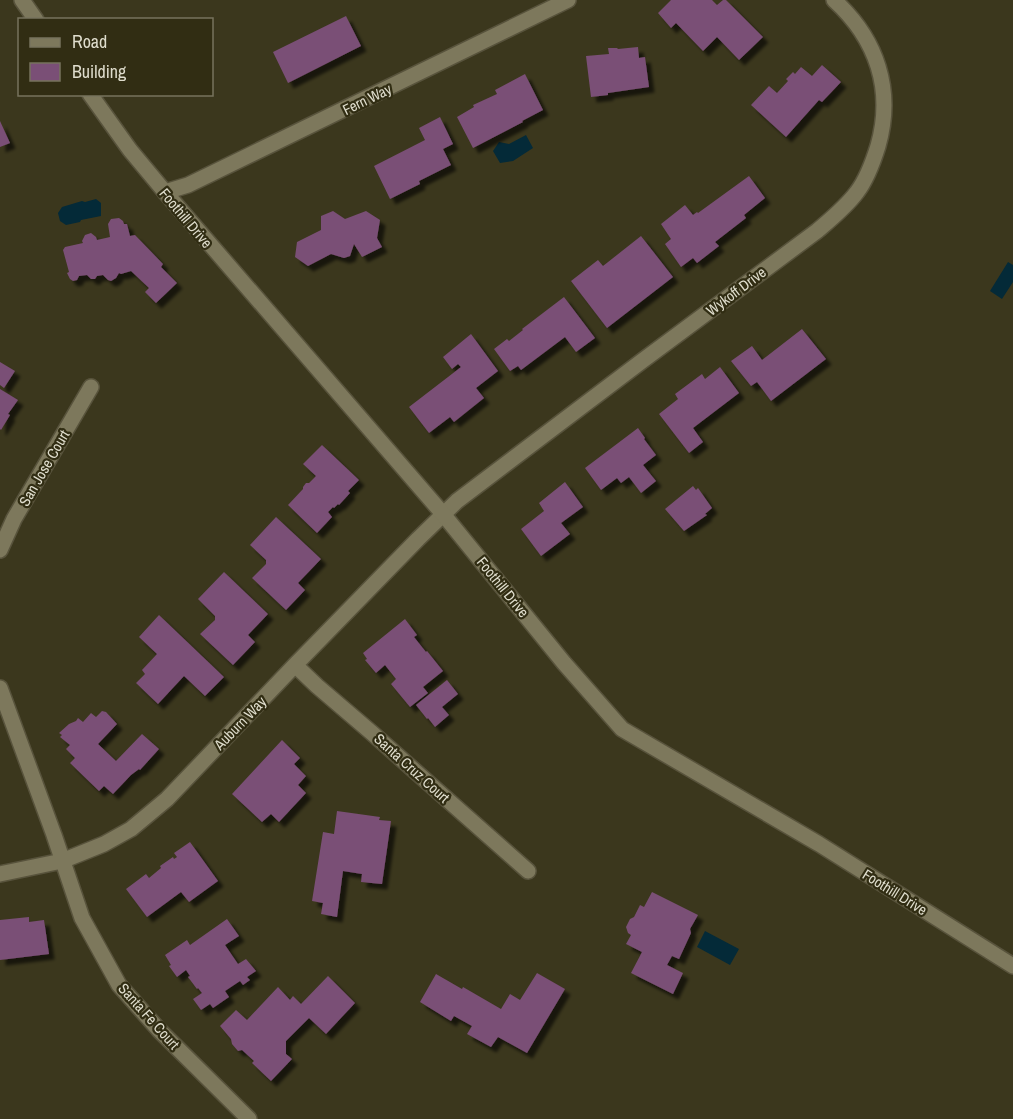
<svg xmlns="http://www.w3.org/2000/svg" width="1013" height="1119" font-family="'Archivo Narrow',sans-serif">
<defs>
<filter id="shadow"><feDropShadow dx="5.5" dy="5.5" stdDeviation="1.5" flood-color="#0009"/></filter>
</defs>
<rect width="100%" height="100%" fill="#3b371d"/>
<path fill="#042a38" d="M 526,135 L 533,148 L 513,161 L 500,163 L 493,151 L 499,142 L 509,144 Z
M 96,199 L 101,203 L 101,216 L 81,220 L 80,222 L 66,225 L 60,221 L 58,213 L 62,207 L 82,201 L 85,202 Z
M 1008,262 L 1013,265 L 1013,282 L 1002,299 L 990,291 Z
M 705,931 L 739,949 L 730,965 L 697,947 Z"/>
<path fill="#7a4f76" filter="url(#shadow)" d="M 671,0 L 712,0 L 717,5 L 723,0 L 726,0 L 763,37 L 739,60 L 717,37 L 703,51 L 676,23 L 671,28 L 658,13 Z
M 346,16 L 361,46 L 288,83 L 273,52 Z
M 638,47 L 639,58 L 645,57 L 649,87 L 608,93 L 608,95 L 591,97 L 586,56 L 609,54 L 608,48 L 617,48 L 618,49 Z
M 822,65 L 841,82 L 822,102 L 819,100 L 786,137 L 751,105 L 769,86 L 777,93 L 788,81 L 786,79 L 793,72 L 795,74 L 801,67 L 812,76 Z
M 525,74 L 543,110 L 522,121 L 523,122 L 473,148 L 457,117 L 474,107 L 473,105 L 497,94 L 495,90 Z
M 440,117 L 453,144 L 443,149 L 451,165 L 419,181 L 420,184 L 390,199 L 374,166 L 425,140 L 419,128 Z
M 0,121 L 10,143 L 0,147 Z
M 749,176 L 765,198 L 744,215 L 746,218 L 715,242 L 719,246 L 697,263 L 693,258 L 681,267 L 665,244 L 671,239 L 661,224 L 685,205 L 693,215 L 697,212 L 698,213 Z
M 333,211 L 345,219 L 366,211 L 380,220 L 377,238 L 382,247 L 362,257 L 354,244 L 350,256 L 344,258 L 331,254 L 308,266 L 295,257 L 297,242 L 321,230 L 321,216 Z
M 119,218 L 123,221 L 124,224 L 127,224 L 130,236 L 135,235 L 163,264 L 161,267 L 177,283 L 156,303 L 145,292 L 149,288 L 131,271 L 121,274 L 119,273 L 116,278 L 111,281 L 108,280 L 103,275 L 97,276 L 95,279 L 91,279 L 87,275 L 79,276 L 77,280 L 73,281 L 70,279 L 67,273 L 69,272 L 63,250 L 65,247 L 83,243 L 82,241 L 85,235 L 91,233 L 96,237 L 97,240 L 110,237 L 108,224 L 111,219 Z
M 641,236 L 673,277 L 607,328 L 571,281 L 598,260 L 603,266 Z
M 564,297 L 595,338 L 576,352 L 565,337 L 521,370 L 518,366 L 510,371 L 494,349 L 507,339 L 509,341 L 523,330 L 522,329 Z
M 802,329 L 826,359 L 771,401 L 757,382 L 751,386 L 731,361 L 752,346 L 762,360 Z
M 471,334 L 498,371 L 476,388 L 484,398 L 454,422 L 450,417 L 429,433 L 409,407 L 461,367 L 458,364 L 452,369 L 443,357 Z
M 0,362 L 15,371 L 4,388 L 0,385 Z
M 720,367 L 739,393 L 693,428 L 703,442 L 689,453 L 659,414 L 678,399 L 675,394 L 702,374 L 705,379 Z
M 0,389 L 18,400 L 8,414 L 10,415 L 1,430 L 0,429 Z
M 638,428 L 645,438 L 644,439 L 656,455 L 643,465 L 656,481 L 641,493 L 629,477 L 621,483 L 617,478 L 601,490 L 585,468 Z
M 322,445 L 359,480 L 348,491 L 350,493 L 339,505 L 338,504 L 334,508 L 333,507 L 328,512 L 332,517 L 317,533 L 288,505 L 303,489 L 303,487 L 306,483 L 309,483 L 316,476 L 303,464 Z
M 565,482 L 583,507 L 561,523 L 570,534 L 541,556 L 521,529 L 544,511 L 539,503 Z
M 693,486 L 696,490 L 698,488 L 712,508 L 705,514 L 707,515 L 684,531 L 665,509 Z
M 276,517 L 321,559 L 298,583 L 305,590 L 286,610 L 252,578 L 266,564 L 266,560 L 250,545 Z
M 224,572 L 268,614 L 248,635 L 255,642 L 233,665 L 200,634 L 215,620 L 215,616 L 198,599 Z
M 159,615 L 224,677 L 205,696 L 184,676 L 158,704 L 136,683 L 145,674 L 142,670 L 157,654 L 139,637 Z
M 405,619 L 417,635 L 414,637 L 426,652 L 427,651 L 443,671 L 423,687 L 428,693 L 410,707 L 391,684 L 396,679 L 385,665 L 376,673 L 365,660 L 367,659 L 363,653 Z
M 447,680 L 458,694 L 442,707 L 449,715 L 435,727 L 428,718 L 427,719 L 416,705 Z
M 102,711 L 106,712 L 117,724 L 98,744 L 116,761 L 142,734 L 159,749 L 140,770 L 139,769 L 131,775 L 113,794 L 104,786 L 99,791 L 70,763 L 75,758 L 66,749 L 70,745 L 60,737 L 62,735 L 59,733 L 69,724 L 76,721 L 78,718 L 83,722 L 91,713 L 96,717 Z
M 282,740 L 300,758 L 294,764 L 306,776 L 298,785 L 306,793 L 279,822 L 271,814 L 262,822 L 232,794 Z
M 337,811 L 380,817 L 379,820 L 391,821 L 382,884 L 361,882 L 362,874 L 343,871 L 337,917 L 321,914 L 323,903 L 312,901 L 323,832 L 334,834 Z
M 190,842 L 218,881 L 189,902 L 181,892 L 147,917 L 126,889 L 146,874 L 149,878 L 161,868 L 160,866 L 173,857 L 174,859 L 177,857 L 174,853 Z
M 652,892 L 698,915 L 690,929 L 691,933 L 679,959 L 672,956 L 667,965 L 683,973 L 673,994 L 631,973 L 642,952 L 626,944 L 631,935 L 628,933 L 626,927 L 630,919 L 634,917 L 640,905 L 644,907 Z
M 29,917 L 29,922 L 44,920 L 49,954 L 0,960 L 0,920 Z
M 227,919 L 239,936 L 225,945 L 238,964 L 246,959 L 256,971 L 247,977 L 250,980 L 243,985 L 240,981 L 225,991 L 229,997 L 213,1008 L 210,1004 L 201,1010 L 193,999 L 202,993 L 198,988 L 197,989 L 188,977 L 190,976 L 186,970 L 177,977 L 169,966 L 171,965 L 165,955 L 187,940 L 190,945 Z
M 537,973 L 565,989 L 527,1053 L 498,1037 L 491,1047 L 467,1034 L 472,1026 L 454,1016 L 451,1021 L 420,1002 L 436,974 L 462,989 L 463,987 L 501,1009 L 510,994 L 520,1000 Z
M 328,976 L 355,1003 L 326,1034 L 309,1018 L 286,1041 L 286,1054 L 292,1059 L 271,1081 L 252,1063 L 254,1061 L 242,1050 L 238,1051 L 232,1044 L 231,1039 L 220,1026 L 236,1010 L 247,1020 L 278,987 L 290,1000 L 293,996 L 301,1004 Z"/>
<g fill="none" stroke-linecap="round" stroke-linejoin="round">
<g stroke="#58533c" stroke-width="18">
<path id="minor" d="M 165,192 L 188,185 L 568,0
M 0,550 L 14,519 L 91,387
M 295,665 L 317,686 L 372,733 L 528,871
M 0,688 L 54,835 L 82,918 L 119,985 L 159,1030 L 249,1119
M 0,874 L 62,861 L 104,844 L 131,829 L 167,799 L 295,665 L 418,539 L 457,501 L 642,361 L 817,231 C 831,219 846,207 857,192 C 867,179 873,162 878,146 C 894,90 877,39 834,0"/>
</g>
<g stroke="#58533c" stroke-width="18">
<path id="tertiary" d="M 22,0 L 36,20
M 90,94 L 130,150 L 165,192 L 443,514 L 564,663 L 622,729 L 819,844 L 1013,966"/>
</g>
<use href="#minor" stroke="#7d785c" stroke-width="15"/>
<use href="#tertiary" stroke="#7d785c" stroke-width="15"/>
</g>
<g text-anchor="middle" dominant-baseline="central" stroke-width="4.5" stroke-linejoin="round" paint-order="stroke">
<g font-size="15" fill="#dfddcd" stroke="#312d13">
<text transform="translate(367 99) rotate(-26)">Fern Way</text>
<text transform="translate(186 218) rotate(50)">Foothill Drive</text>
<text transform="translate(736 291) rotate(-37)">Wykoff Drive</text>
<text transform="translate(44 468) rotate(-60)">San Jose Court</text>
<text transform="translate(503 587) rotate(51)">Foothill Drive</text>
<text transform="translate(240 723) rotate(-46)">Auburn Way</text>
<text transform="translate(412 768) rotate(42)">Santa Cruz Court</text>
<text transform="translate(895 892) rotate(32)">Foothill Drive</text>
<text transform="translate(149 1016) rotate(48)">Santa Fe Court</text>
</g>
</g>
<rect x="18" y="18" width="195" height="78" fill="#312d13" stroke="#77735d" stroke-width="1.5"/>
<rect x="30" y="38" width="30" height="9" fill="#7d785c" stroke="#77735d" stroke-width="1.5"/>
<text x="72" y="48" font-size="18" fill="#dfddcd">Road</text>
<rect x="30" y="63" width="30" height="18" fill="#7a4f76" stroke="#77735d" stroke-width="1.5"/>
<text x="72" y="78" font-size="18" fill="#dfddcd">Building</text>
</svg>
